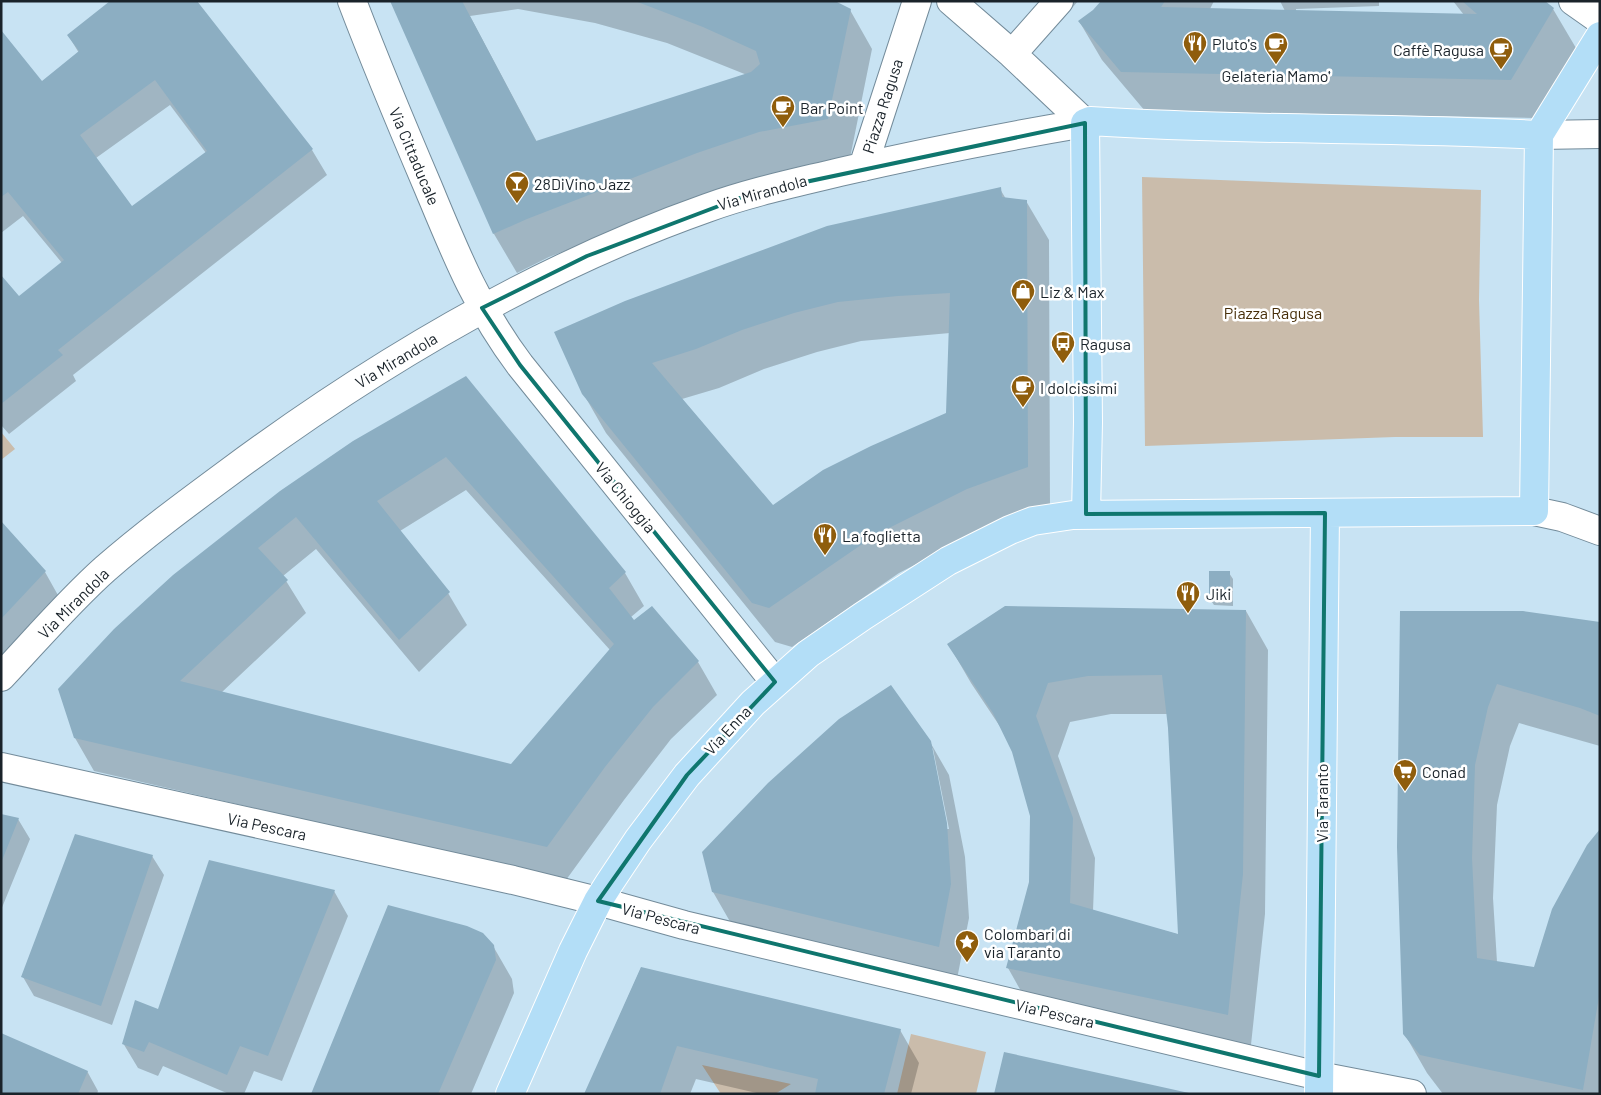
<svg xmlns="http://www.w3.org/2000/svg" width="1601" height="1095" font-family="Barlow,sans-serif">
<rect width="100%" height="100%" fill="#c8e3f3"/>
<path fill="#cabcab" d="M 1142,177 L 1481,190 L 1479,300 L 1483,437 L 1395,437 L 1145,446 Z
M 1,432 L 15,449 L 1,460 Z
M 911,1034 L 986,1052 L 976,1094 L 897,1094 Z
M 702,1065 L 791,1084 L 775,1094 L 721,1094 Z"/>
<path fill="#0003" fill-rule="evenodd" d="M 195,1 L 312,150 L 327,175 L 73,375 L 76,381 L 9,434 L 1,425 L 1,277 L 19,298 L 62,263 L 23,216 L 1,233 L 1,32 L 41,83 L 79,53 L 68,35 ZM 170,105 L 206,153 L 132,208 L 96,158 Z
M 392,1 L 832,1 L 850,10 L 872,49 L 850,158 L 782,171 L 720,192 L 549,257 L 517,273 L 494,234 ZM 518,9 L 595,23 L 667,43 L 747,75 L 537,142 L 470,16 Z
M 1039,1 L 1078,1 L 1062,20 Z
M 1102,1 L 1214,1 L 1210,9 L 1285,11 L 1280,1 L 1379,1 L 1379,6 L 1296,9 L 1296,11 L 1464,15 L 1453,1 L 1543,1 L 1553,9 L 1576,48 L 1534,118 L 1145,111 L 1102,60 L 1079,21 L 1094,11 Z
M 1000,189 L 1006,199 L 1026,201 L 1049,240 L 1050,506 L 989,527 L 899,573 L 792,647 L 775,642 L 606,433 L 583,393 ZM 950,333 L 948,414 L 773,507 L 682,399 L 719,388 L 764,369 L 817,352 L 861,341 Z
M 466,378 L 625,573 L 644,606 L 631,617 L 634,621 L 698,662 L 717,695 L 671,739 L 624,800 L 566,880 L 94,771 L 75,738 L 59,689 ZM 466,490 L 610,650 L 512,766 L 221,693 L 306,613 L 283,576 L 316,549 L 419,672 L 467,625 L 448,593 L 400,531 Z
M 1,523 L 45,572 L 59,597 L 1,660 Z
M 1229,573 L 1233,579 L 1233,606 L 1214,605 L 1210,599 Z
M 1246,611 L 1268,650 L 1265,914 L 1250,1054 L 1030,1007 L 1008,968 L 1030,882 L 1032,816 L 1013,752 L 1003,731 L 971,683 L 949,645 ZM 1111,714 L 1168,714 L 1180,935 L 1093,911 L 1095,858 L 1058,756 L 1070,722 Z
M 1401,612 L 1600,624 L 1600,746 L 1519,723 L 1510,746 L 1497,805 L 1493,898 L 1497,962 L 1535,968 L 1600,831 L 1600,1094 L 1443,1094 L 1427,1073 L 1404,1033 Z
M 930,742 L 949,775 L 965,857 L 969,918 L 957,979 L 732,925 L 713,892 ZM 930,746 L 933,749 L 949,829 L 947,829 Z
M 1,816 L 18,819 L 30,839 L 1,910 Z
M 152,856 L 164,875 L 112,1025 L 34,996 L 23,977 Z
M 334,891 L 348,916 L 282,1081 L 254,1071 L 244,1094 L 229,1094 L 163,1066 L 158,1076 L 138,1068 L 123,1043 L 159,1011 Z
M 493,946 L 512,979 L 514,993 L 471,1094 L 313,1094 Z
M 641,968 L 900,1030 L 919,1063 L 911,1094 L 761,1094 L 696,1079 L 690,1094 L 585,1094 Z
M 87,1071 L 98,1091 L 97,1094 L 1,1094 Z"/>
<path fill="#8caec2" fill-rule="evenodd" d="M 110,1 L 197,1 L 313,149 L 58,350 L 63,355 L 1,404 L 1,275 L 19,296 L 64,260 L 8,192 L 1,197 L 1,30 L 42,81 L 79,51 L 67,35 ZM 155,80 L 207,151 L 132,206 L 80,135 Z
M 390,1 L 462,1 L 536,141 L 751,72 L 760,64 L 756,51 L 703,27 L 635,1 L 835,1 L 851,9 L 828,119 L 759,132 L 697,153 L 527,219 L 493,234 Z
M 1101,1 L 1165,1 L 1161,7 L 1477,14 L 1462,1 L 1545,1 L 1554,8 L 1511,80 L 1121,72 L 1078,21 L 1093,10 Z
M 1001,187 L 1002,197 L 1027,200 L 1028,467 L 967,489 L 877,534 L 769,608 L 752,603 L 582,394 L 554,332 L 625,301 L 827,226 ZM 950,293 L 946,413 L 871,446 L 823,470 L 773,505 L 652,363 L 696,349 L 742,330 L 794,313 L 838,302 L 898,296 Z
M 466,376 L 626,572 L 609,588 L 634,620 L 652,606 L 699,661 L 653,707 L 605,767 L 547,847 L 74,738 L 58,689 L 114,629 L 173,575 L 280,491 L 353,441 ZM 446,457 L 614,644 L 511,764 L 180,681 L 288,580 L 258,548 L 296,517 L 399,640 L 450,592 L 377,501 Z
M 1,521 L 46,571 L 1,619 Z
M 1209,571 L 1230,571 L 1230,600 L 1209,599 Z
M 1005,606 L 1246,610 L 1243,874 L 1228,1015 L 1006,968 L 1029,882 L 1030,816 L 1012,752 L 993,713 L 947,644 ZM 1162,675 L 1168,728 L 1178,934 L 1070,903 L 1073,818 L 1036,716 L 1048,683 L 1088,676 Z
M 1400,611 L 1523,611 L 1600,622 L 1600,716 L 1580,708 L 1497,684 L 1488,707 L 1475,765 L 1472,858 L 1477,958 L 1534,967 L 1552,909 L 1587,845 L 1600,829 L 1600,991 L 1583,1090 L 1420,1055 L 1403,1034 L 1397,847 Z
M 891,685 L 931,741 L 947,823 L 951,884 L 939,947 L 712,892 L 702,852 L 768,783 L 839,719 Z
M 1,814 L 19,818 L 1,863 Z
M 75,834 L 153,855 L 101,1006 L 21,977 Z
M 209,860 L 335,890 L 268,1056 L 240,1046 L 227,1075 L 149,1042 L 144,1052 L 122,1044 L 135,1000 L 158,1009 Z
M 388,905 L 467,926 L 483,933 L 494,945 L 496,960 L 438,1094 L 311,1094 Z
M 641,967 L 901,1029 L 884,1094 L 815,1094 L 818,1079 L 677,1046 L 660,1094 L 584,1094 Z
M 1,1033 L 88,1071 L 78,1094 L 1,1094 Z
M 1004,1052 L 1189,1093 L 1188,1094 L 994,1094 Z"/>
<g fill="none" stroke-linecap="round" stroke-linejoin="round">
<g stroke="#738b9a" stroke-width="30">
<path id="minor" d="M 352,1 C 376,64 402,126 428,187 C 455,252 477,308 520,365 L 775,682
M 951,1 L 1012,54 L 1085,123
M 1573,1 L 1600,20
M 1012,54 L 1059,1
M 1539,135 L 1600,134
M 863,167 L 917,1
M 1534,511 L 1562,517 L 1600,531
M 1,677 C 35,641 68,602 105,569 C 144,535 186,504 228,473 C 375,364 534,269 707,208 C 751,192 795,183 840,172 C 921,153 1003,137 1085,123
M 1,767 L 513,880 L 598,901 L 684,925 L 1319,1076 L 1412,1094"/>
</g>
<g stroke="#fff" stroke-width="30">
<path id="major" d="M 1539,135 L 1600,36
M 1086,514 L 1088,422 L 1085,123 L 1090,121 C 1240,131 1390,127 1539,135
M 510,1094 L 573,951 L 598,901 L 610,882 L 638,840 L 687,775 L 753,703 L 808,654 L 863,616 L 948,561 L 1010,530 L 1033,521 L 1073,515 L 1534,511 L 1539,135
M 1319,1094 L 1325,513"/>
</g>
<use href="#minor" stroke="#fff" stroke-width="28"/>
<use href="#major" stroke="#b3def7" stroke-width="28"/>
</g>
<path fill="none" stroke="#0f766e" stroke-width="4" stroke-linejoin="round" d="M 1085,123 L 1086,514 L 1325,513 L 1319,1076 L 598,901 L 687,775 L 775,682 L 520,365 L 482,308 L 587,256 L 753,193 Z"/>
<defs>
<g id="restaurant-pin" transform="scale(1.25)"><path d="M0 17L-7.5 6A9.5 9.5 0 1 1 7.5 6Z" fill="#8f5d0c" stroke="#fff"/><path d="M-5-6h1v4h1v-4h1v4h1v-4h1v5L-1.5 .5V6h-2V.5L-5-1ZM5-6V6H3V1.5H1.5Q1.5-4 5-6Z" fill="#fff"/></g>
<g id="cafe-pin" transform="scale(1.25)"><path d="M0 17L-7.5 6A9.5 9.5 0 1 1 7.5 6Z" fill="#8f5d0c" stroke="#fff"/><path d="M-5.5-4.5H6V0H3Q3 3.5 0 3.5H-2.5Q-5.5 3.5-5.5 0ZM3-3.2v2h1.7v-2ZM-6 4.5H4V6H-6Z" fill="#fff"/></g>
<g id="bar-pin" transform="scale(1.25)"><path d="M0 17L-7.5 6A9.5 9.5 0 1 1 7.5 6Z" fill="#8f5d0c" stroke="#fff"/><path d="M-6-5H6L.8 .8V4.5H3.5V6h-7V4.5H-.8V.8Z" fill="#fff"/></g>
<g id="shop-pin" transform="scale(1.25)"><path d="M0 17L-7.5 6A9.5 9.5 0 1 1 7.5 6Z" fill="#8f5d0c" stroke="#fff"/><path d="M-5-2.5h2.3a2.7 3.5 0 0 1 5.4 0H5L5.5 6h-11ZM-1.5-2.5h3a1.5 2.3 0 0 0-3 0Z" fill="#fff"/></g>
<g id="bus-pin" transform="scale(1.25)"><path d="M0 17L-7.5 6A9.5 9.5 0 1 1 7.5 6Z" fill="#8f5d0c" stroke="#fff"/><path d="M-5-6H5V4H4V6H2V4H-2V6H-4V4H-5ZM-3.5-4V0h7V-4ZM-3.5 1.2v1.5H-2V1.2ZM2 1.2v1.5H3.5V1.2Z" fill="#fff"/></g>
<g id="supermarket-pin" transform="scale(1.25)"><path d="M0 17L-7.5 6A9.5 9.5 0 1 1 7.5 6Z" fill="#8f5d0c" stroke="#fff"/><path d="M-6-5.5h2.5l.6 2H6L4.5 2H-2.5L-4.4-4H-6ZM-1.5 3.2a1.3 1.3 0 1 0 .1 0ZM3 3.2a1.3 1.3 0 1 0 .1 0Z" fill="#fff"/></g>
<g id="sight-pin" transform="scale(1.25)"><path d="M0 17L-7.5 6A9.5 9.5 0 1 1 7.5 6Z" fill="#8f5d0c" stroke="#fff"/><path d="M0-6L1.8-2.2L6-1.7L2.9 1.2L3.7 5.4L0 3.3L-3.7 5.4L-2.9 1.2L-6-1.7L-1.8-2.2Z" fill="#fff"/></g>
</defs>
<g fill-rule="evenodd">
<use href="#restaurant-pin" x="1195" y="43"/>
<use href="#cafe-pin" x="1276" y="44"/>
<use href="#cafe-pin" x="1501" y="49"/>
<use href="#cafe-pin" x="783" y="107"/>
<use href="#bar-pin" x="517" y="183"/>
<use href="#shop-pin" x="1023" y="291"/>
<use href="#bus-pin" x="1063" y="343"/>
<use href="#cafe-pin" x="1023" y="387"/>
<use href="#restaurant-pin" x="825" y="535"/>
<use href="#restaurant-pin" x="1188" y="593"/>
<use href="#supermarket-pin" x="1405" y="771"/>
<use href="#sight-pin" x="967" y="942"/>
</g>
<g text-anchor="middle" dominant-baseline="central" stroke-width="5" stroke-linejoin="round" paint-order="stroke">
<g font-size="16" fill="#1a232a" stroke="#fff" text-anchor="start">
<text x="1212" y="43">Pluto's</text>
<text x="1484" y="49" text-anchor="end">Caffè Ragusa</text>
<text x="1276" y="75" text-anchor="middle">Gelateria Mamo'</text>
<text x="800" y="107">Bar Point</text>
<text x="534" y="183">28DiVino Jazz</text>
<text x="1040" y="291">Liz &amp; Max</text>
<text x="1080" y="343">Ragusa</text>
<text x="1040" y="387">I dolcissimi</text>
<text x="842" y="535">La foglietta</text>
<text x="1206" y="593">Jiki</text>
<text x="1422" y="771">Conad</text>
<text x="984" y="933">Colombari di<tspan x="984" dy="18">via Taranto</tspan></text>
</g>
<g font-size="16" fill="#1a232a" stroke="#fff">
<text transform="translate(882 106) rotate(-72)">Piazza Ragusa</text>
<text transform="translate(415 156) rotate(67)">Via Cittaducale</text>
<text transform="translate(762 192) rotate(-16)">Via Mirandola</text>
<text transform="translate(396 360) rotate(-31)">Via Mirandola</text>
<text transform="translate(626 497) rotate(51)">Via Chioggia</text>
<text transform="translate(73 603) rotate(-45)">Via Mirandola</text>
<text transform="translate(727 730) rotate(-47)">Via Enna</text>
<text transform="translate(1321 803) rotate(-90)">Via Taranto</text>
<text transform="translate(267 826) rotate(12)">Via Pescara</text>
<text transform="translate(661 918) rotate(15)">Via Pescara</text>
<text transform="translate(1055 1013) rotate(13)">Via Pescara</text>
</g>
<g font-size="16" fill="#472e09" stroke="#fff">
<text x="1273" y="312">Piazza Ragusa</text>
</g>
</g>
<rect width="1601" height="1095" fill="none" stroke="#1a232a" stroke-width="5"/>
</svg>
